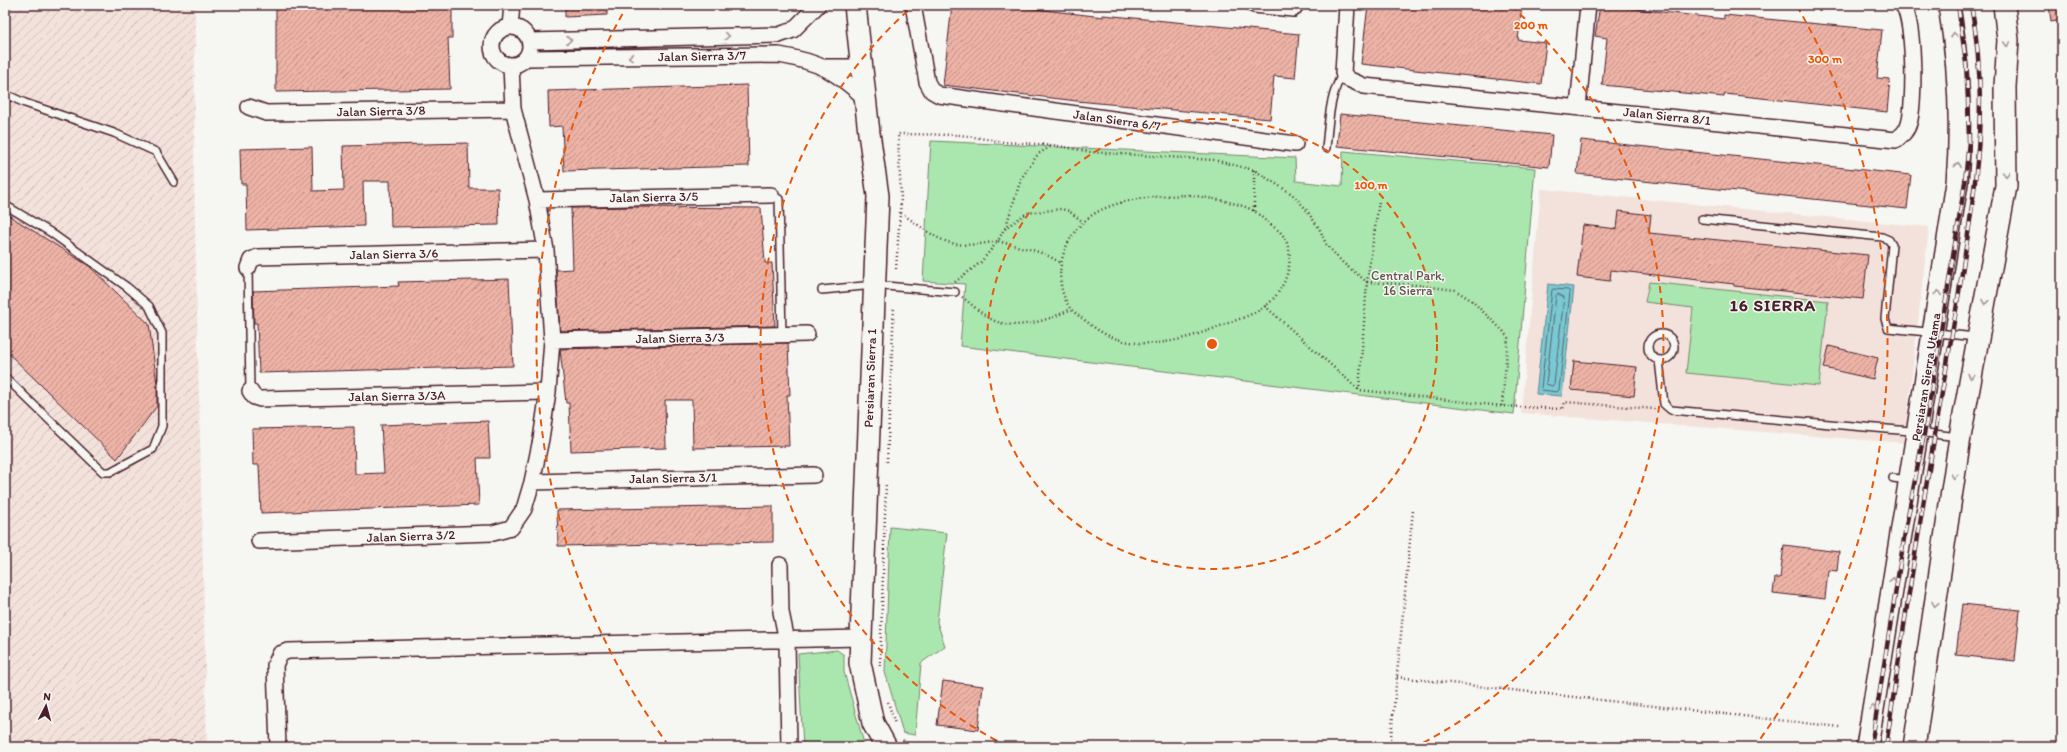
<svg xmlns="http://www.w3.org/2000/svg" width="2067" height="752" font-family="Itim,sans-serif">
<defs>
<pattern id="industrial-furrows" width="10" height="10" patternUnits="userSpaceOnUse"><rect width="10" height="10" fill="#f3e2db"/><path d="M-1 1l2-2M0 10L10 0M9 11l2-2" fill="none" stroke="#d2c1bc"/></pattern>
<pattern id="building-hatch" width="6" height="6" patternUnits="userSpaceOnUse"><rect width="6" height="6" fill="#edb3a6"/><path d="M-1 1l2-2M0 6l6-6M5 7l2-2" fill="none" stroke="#c29187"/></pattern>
</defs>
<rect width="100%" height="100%" fill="#f6f6f2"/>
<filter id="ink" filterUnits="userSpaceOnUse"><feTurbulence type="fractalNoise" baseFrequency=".025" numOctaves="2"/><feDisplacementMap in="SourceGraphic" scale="8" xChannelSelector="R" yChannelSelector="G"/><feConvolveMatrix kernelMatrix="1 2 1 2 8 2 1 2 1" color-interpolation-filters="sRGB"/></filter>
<g filter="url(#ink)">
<path fill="#f3e2db" d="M 1541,189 L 1929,227 L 1904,443 L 1521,413 Z"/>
<path fill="url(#industrial-furrows)" d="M 5,5 L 195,5 L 194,182 L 207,747 L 5,747 Z"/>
<path fill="#a9e7ae" stroke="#7a836c" d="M 931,141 L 1295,158 L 1296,181 L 1342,186 L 1343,151 L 1535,168 L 1514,414 L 960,346 L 965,284 L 923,281 Z
M 1649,282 L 1828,301 L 1819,386 L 1686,373 L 1693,308 L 1645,302 Z
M 890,527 L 947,533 L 937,622 L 945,646 L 921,663 L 915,735 L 903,733 L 885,672 Z
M 837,650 L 844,655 L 844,672 L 865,747 L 803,747 L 798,654 Z"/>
<path fill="#78c9d2" stroke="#66858f" d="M 1548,284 L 1574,287 L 1562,396 L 1536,394 Z"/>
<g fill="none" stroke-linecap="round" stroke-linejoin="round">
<path stroke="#5c636e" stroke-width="1" d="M 1554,289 L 1568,290 L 1570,292 L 1559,390 L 1557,392 L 1542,390 L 1541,388 L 1552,290 Z
M 1558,294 L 1564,297 L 1554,384 L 1552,386 L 1546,384 L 1556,296 Z"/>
</g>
<path fill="url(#building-hatch)" stroke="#4a1f2b" d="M 276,5 L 452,5 L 452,38 L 448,38 L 450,89 L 276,92 Z
M 565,5 L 607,5 L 607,15 L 565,17 Z
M 952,5 L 1001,5 L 1103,17 L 1103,15 L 1299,34 L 1295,78 L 1274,76 L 1270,119 L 1077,101 L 943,85 Z
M 1368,5 L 1522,5 L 1518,40 L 1546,43 L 1541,84 L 1361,64 Z
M 1600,5 L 1724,19 L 1724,15 L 1882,30 L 1877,78 L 1890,79 L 1887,112 L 1725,94 L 1724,97 L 1602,85 L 1607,38 L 1595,36 Z
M 2049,5 L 2062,5 L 2062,20 L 2051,22 Z
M 747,85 L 749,166 L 564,171 L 562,126 L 549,127 L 548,91 Z
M 1340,114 L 1552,135 L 1549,167 L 1337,146 Z
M 1581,140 L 1911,175 L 1907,209 L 1577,174 Z
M 468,143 L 469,188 L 498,188 L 499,225 L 391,227 L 390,181 L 363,181 L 364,226 L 247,230 L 246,184 L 241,184 L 240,149 L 312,147 L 313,191 L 344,190 L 343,146 Z
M 637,207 L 761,208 L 765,263 L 772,263 L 775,326 L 560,331 L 556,270 L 573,269 L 571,208 Z
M 1619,211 L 1651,215 L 1649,233 L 1868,255 L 1863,299 L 1734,286 L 1734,284 L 1611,270 L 1610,281 L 1577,277 L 1583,225 L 1617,229 Z
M 5,213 L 89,266 L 149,324 L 157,384 L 157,406 L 117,459 L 5,350 Z
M 509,279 L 513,366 L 259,373 L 257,323 L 254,323 L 253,291 L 399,286 L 398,282 Z
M 788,343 L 790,395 L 787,395 L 789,446 L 693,448 L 692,400 L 665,400 L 666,448 L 571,451 L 569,403 L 566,403 L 560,349 Z
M 1829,346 L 1878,358 L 1873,379 L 1824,368 Z
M 1574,361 L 1637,367 L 1634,396 L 1571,390 Z
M 488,421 L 490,458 L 477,458 L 479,505 L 261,513 L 259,465 L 253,465 L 252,429 L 354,427 L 355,474 L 384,473 L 381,425 Z
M 773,506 L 773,542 L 558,546 L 557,510 Z
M 1784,545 L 1839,552 L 1837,571 L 1828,570 L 1825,599 L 1773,593 L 1775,578 L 1780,578 Z
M 1962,604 L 2020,610 L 2015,661 L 1956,655 Z
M 943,681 L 983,686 L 978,730 L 937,725 Z"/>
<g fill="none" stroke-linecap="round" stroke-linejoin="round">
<g stroke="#4a1f2b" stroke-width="10">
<path id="lane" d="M 5,94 L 25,103 L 114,133 L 156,152 L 174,182
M 1326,148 C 1329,121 1329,96 1343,73
M 771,195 L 779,199 L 782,335
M 5,205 L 50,232 L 127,287 L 149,306 L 162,333 L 162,426 L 153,449 L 110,472 L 103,472 L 5,377
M 1702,219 L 1882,237 L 1889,240 L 1892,245 L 1885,319 L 1888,328 L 1976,337
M 248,268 L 250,391
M 822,290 L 874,285 L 955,292
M1648 347a13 13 0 1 1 26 0a13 13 0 1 1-26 0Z
M 1659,360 L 1664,404 L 1671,410 L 1910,431 L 1958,437
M 1893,478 L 1907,480"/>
</g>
<g stroke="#4a1f2b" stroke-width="18">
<path id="street" d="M 913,5 L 927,82 L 932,91 L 939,95 L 1295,144
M 1254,5 L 1293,9 L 1296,5
M 1347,5 L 1343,73 L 1348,79 L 1364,86 L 1896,140 C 1902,135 1907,131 1909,123 C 1915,106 1915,16 1902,5
M492 46a19 19 0 1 1 38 0a19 19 0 1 1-38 0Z
M 510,27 L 512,5
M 530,41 L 779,35 L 793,30 L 818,5
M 527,58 L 779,55 C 820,62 835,71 865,98
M 826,67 L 862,67
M 249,107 L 266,113 L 513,109
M 1578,107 L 1588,5
M 537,200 L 771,195
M 248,268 L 251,260 L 258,257 L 546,250
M 552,340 L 807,334
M 250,391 L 254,397 L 260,399 L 548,392
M 532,482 L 814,475
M 259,541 L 493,533 L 511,528 L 524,509 L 532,482 L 541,439 L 548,392 L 552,340 L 546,250 L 537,200 L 513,109 L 511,66
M 780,565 L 781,612 L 787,641 L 789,747
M 278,747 L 275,665 L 280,654 L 288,651 L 861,638"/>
</g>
<g stroke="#4a1f2b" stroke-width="24">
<path id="secondary" d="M 855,5 L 869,133 L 878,196 L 860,663 L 873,723 L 886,747
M 1867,747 L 1957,183 C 1962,123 1959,65 1949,5
M 1914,747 L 1960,437 L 2006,186 L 2005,87 L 2008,40 L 2004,5"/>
</g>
<path stroke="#4a1f2b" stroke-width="2.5" stroke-dasharray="1 3" stroke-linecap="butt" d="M 1254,170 L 1254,211
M 1190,195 C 1207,198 1239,202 1254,211 C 1258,213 1262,218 1266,221 C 1270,225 1276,228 1280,232 C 1300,253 1286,292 1264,307 C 1253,315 1236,320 1223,325 C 1180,342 1131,356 1091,325 C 1085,320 1075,314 1070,308 C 1047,273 1067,225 1103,209 C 1131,197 1160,196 1190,195 Z
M 901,213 C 942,241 947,251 998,241 L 1004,229 L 1027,213 L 1061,209 L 1069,211 L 1083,222
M 1005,229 L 1021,179 L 1038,154 L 1053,145
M 896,269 L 901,199 L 898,134 L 961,135 L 1004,142 L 1053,145 L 1091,152 L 1214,160 L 1254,170 L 1292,194 L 1305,208 L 1319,228 L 1326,244 L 1343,263 L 1367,282 L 1416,285 L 1455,290 L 1471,300 L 1503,331 L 1508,338 L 1502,406
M 955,282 L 981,262 L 998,241 C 1020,248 1041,249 1060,263
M 962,297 C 973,305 983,316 995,321 C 1017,331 1052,319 1071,309
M 1265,306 L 1359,390 L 1502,406 L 1563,409 L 1565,402 L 1655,409
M 1359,390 L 1367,282 L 1379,201
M 887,462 L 894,307
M 880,666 L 886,483
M 1397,677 L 1840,727
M 888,702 L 895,724
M 903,740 L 908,747
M 1390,747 L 1413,510"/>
<use href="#lane" stroke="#f6f6f2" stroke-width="7"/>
<use href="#street" stroke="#f6f6f2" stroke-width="15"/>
<use href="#secondary" stroke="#f6f6f2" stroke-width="21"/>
<g stroke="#4a1f2b" stroke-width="4.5">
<path id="rail" d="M 1871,747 L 1906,526 L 1926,424 L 1965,182 L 1969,141 L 1968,100 L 1966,63 L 1958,5
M 1886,747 C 1902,636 1919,526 1938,416 C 1947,364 1956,312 1964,260 C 1978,173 1988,93 1971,5"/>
</g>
<use href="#rail" stroke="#f6f6f2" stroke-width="3" stroke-dasharray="9" stroke-linecap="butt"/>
</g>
<defs><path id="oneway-chevron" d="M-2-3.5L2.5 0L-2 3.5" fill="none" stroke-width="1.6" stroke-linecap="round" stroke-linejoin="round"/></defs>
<g stroke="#a99598">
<use href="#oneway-chevron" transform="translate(1954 35) rotate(-97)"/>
<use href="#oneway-chevron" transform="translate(727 36) rotate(-1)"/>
<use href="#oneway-chevron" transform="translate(569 40) rotate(-1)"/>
<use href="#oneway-chevron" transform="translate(2007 44) rotate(91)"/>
<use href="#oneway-chevron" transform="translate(631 57) rotate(179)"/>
<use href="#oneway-chevron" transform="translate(1958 165) rotate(-85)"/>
<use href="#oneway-chevron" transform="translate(2006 174) rotate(89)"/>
<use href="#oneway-chevron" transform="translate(1938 293) rotate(-81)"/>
<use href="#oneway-chevron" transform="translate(1985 302) rotate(100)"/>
<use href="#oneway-chevron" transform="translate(1971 376) rotate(100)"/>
<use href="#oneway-chevron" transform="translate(1954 476) rotate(99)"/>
<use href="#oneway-chevron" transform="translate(1893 580) rotate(-80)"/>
<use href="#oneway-chevron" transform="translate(1935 604) rotate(99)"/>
<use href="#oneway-chevron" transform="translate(1873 708) rotate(-81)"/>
</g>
</g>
<g fill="none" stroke="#e8590c" stroke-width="2" stroke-dasharray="7 5">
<circle cx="1212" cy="344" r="225"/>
<path d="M1007 746A451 451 0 0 1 913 6M1511 6A451 451 0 0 1 1417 746"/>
<path d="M669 746A676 676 0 0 1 627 6M1797 6A676 676 0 0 1 1755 746"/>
</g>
<g text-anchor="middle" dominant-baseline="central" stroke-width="3" stroke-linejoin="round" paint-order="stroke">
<g font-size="13" fill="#4a1f2b" stroke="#f6f6f2">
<text transform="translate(702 56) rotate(-1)">Jalan Sierra 3/7</text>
<text transform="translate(381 111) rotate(-1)">Jalan Sierra 3/8</text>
<text transform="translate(1667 116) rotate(6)">Jalan Sierra 8/1</text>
<text transform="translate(1117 120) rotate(8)">Jalan Sierra 6/7</text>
<text transform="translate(654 197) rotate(-1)">Jalan Sierra 3/5</text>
<text transform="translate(394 254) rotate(-1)">Jalan Sierra 3/6</text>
<text transform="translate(680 338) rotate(-1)">Jalan Sierra 3/3</text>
<text transform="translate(1926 377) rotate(-81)">Persiaran Sierra Utama</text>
<text transform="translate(870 378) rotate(-88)">Persiaran Sierra 1</text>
<text transform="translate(397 396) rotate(-1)">Jalan Sierra 3/3A</text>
<text transform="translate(673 478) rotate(-1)">Jalan Sierra 3/1</text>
<text transform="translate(411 536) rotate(-2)">Jalan Sierra 3/2</text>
</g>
<g font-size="13" fill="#62514c" stroke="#f6f6f2">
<text x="1408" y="275">Central Park,<tspan x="1408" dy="15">16 Sierra</tspan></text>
</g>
<g font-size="17" font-weight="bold" letter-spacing="1" fill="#4a1f2b" stroke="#f6f6f2">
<text x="1773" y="305">16 SIERRA</text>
</g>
</g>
<circle cx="1212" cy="344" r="6" fill="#e8590c" stroke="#f6f6f2" stroke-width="2"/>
<g font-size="12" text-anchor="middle" font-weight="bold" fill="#e8590c" stroke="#f6f6f2" stroke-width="3" stroke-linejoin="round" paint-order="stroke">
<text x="1531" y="29">200 m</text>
<text x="1825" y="63">300 m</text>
<text x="1371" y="189">100 m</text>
</g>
<rect width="2067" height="752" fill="none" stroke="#f6f6f2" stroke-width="20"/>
<rect x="10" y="10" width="2047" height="732" fill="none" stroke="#4a1f2b" stroke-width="1.5" filter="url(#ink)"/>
<g transform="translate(46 706) rotate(6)" stroke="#f6f6f2" stroke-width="3" paint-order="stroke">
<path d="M0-3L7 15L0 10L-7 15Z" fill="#4a1f2b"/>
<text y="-6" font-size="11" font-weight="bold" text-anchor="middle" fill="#4a1f2b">N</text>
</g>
</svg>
